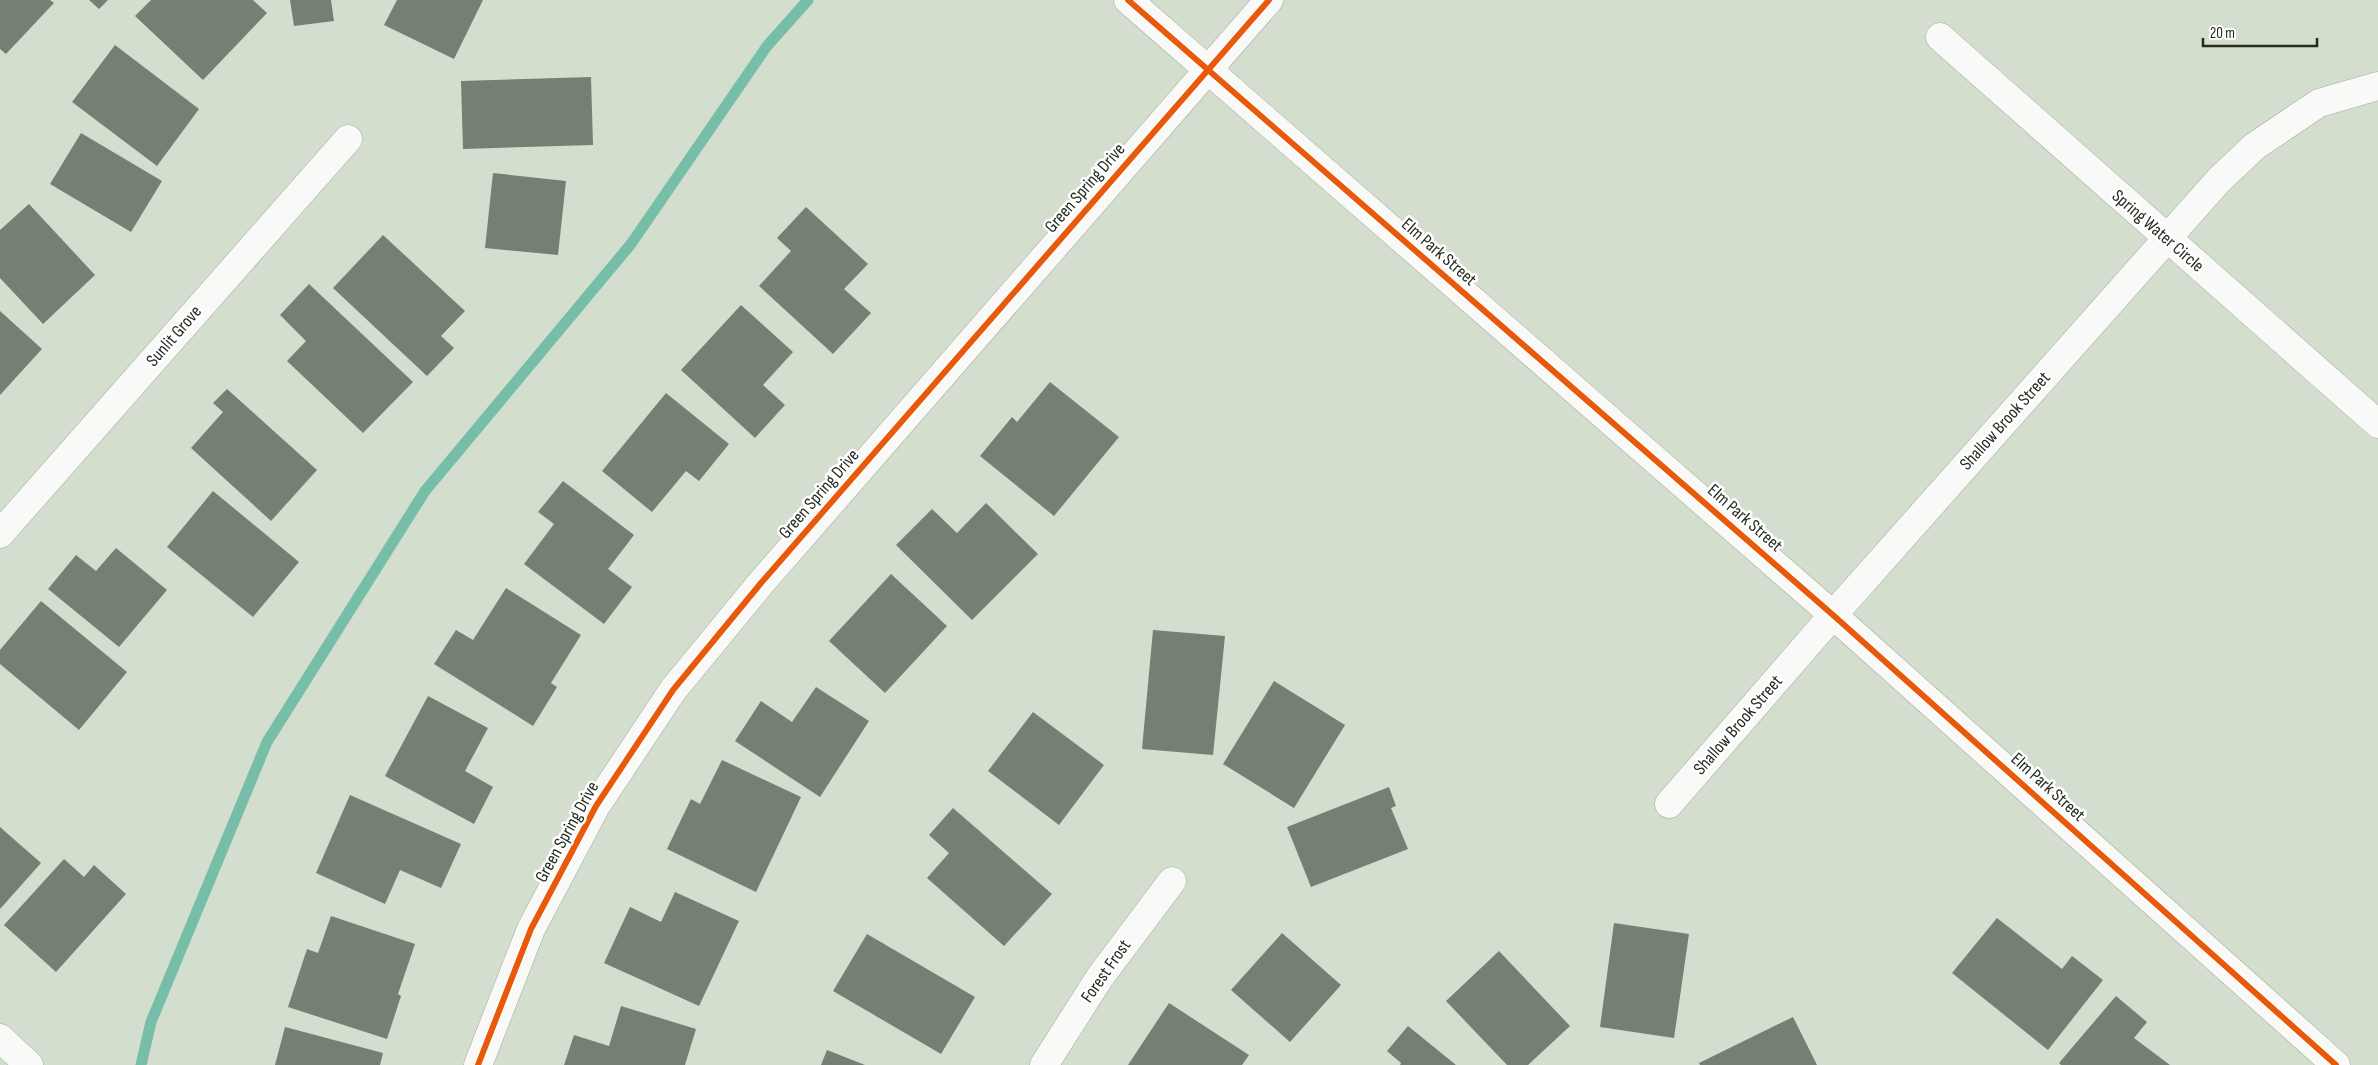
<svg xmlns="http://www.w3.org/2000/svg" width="2378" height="1065" font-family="'Sofia Sans Condensed',sans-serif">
<rect width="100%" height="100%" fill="#d4dece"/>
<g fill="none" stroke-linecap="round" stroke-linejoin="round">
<path stroke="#77bea8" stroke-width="11" d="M 141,1065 L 151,1022 L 267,742 L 425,491 L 631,244 L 767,46 L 808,0"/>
</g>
<path fill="#757f74" d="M 0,0 L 50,0 L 54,3 L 6,54 L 0,49 Z
M 89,0 L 108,0 L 99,9 Z
M 151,0 L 253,0 L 267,13 L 203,80 L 135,16 Z
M 290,0 L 331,0 L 334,21 L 294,26 Z
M 397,0 L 483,0 L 454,59 L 384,25 Z
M 115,45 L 199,109 L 157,166 L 72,102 Z
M 591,77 L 593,145 L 463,149 L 461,81 Z
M 81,133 L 162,181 L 131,232 L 50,184 Z
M 493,173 L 566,181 L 558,255 L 485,248 Z
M 29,204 L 95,275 L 43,324 L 0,278 L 0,230 Z
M 806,207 L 868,264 L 844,289 L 871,313 L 833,354 L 759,286 L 791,251 L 777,238 Z
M 383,235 L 465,311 L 441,336 L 454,348 L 427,376 L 333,288 Z
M 309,284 L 413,382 L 363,433 L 287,361 L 306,341 L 280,315 Z
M 741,305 L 793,352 L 763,385 L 785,405 L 755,438 L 681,370 Z
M 0,311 L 42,349 L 0,395 Z
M 1050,382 L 1119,437 L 1054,516 L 980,456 L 1012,417 L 1017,422 Z
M 227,389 L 317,470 L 271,521 L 191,448 L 223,412 L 213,403 Z
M 666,393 L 729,444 L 699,481 L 686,471 L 652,512 L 602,471 Z
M 563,481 L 634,535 L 608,569 L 632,587 L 604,624 L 524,564 L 554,524 L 538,512 Z
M 213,491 L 299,562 L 253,617 L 167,547 Z
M 986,503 L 1038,554 L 972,620 L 896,545 L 932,509 L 957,533 Z
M 116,548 L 167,590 L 119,647 L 48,589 L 76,555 L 96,571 Z
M 891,574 L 947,626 L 885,693 L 829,641 Z
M 506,588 L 581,635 L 551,683 L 557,687 L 533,726 L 434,664 L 456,630 L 473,640 Z
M 41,601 L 127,672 L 79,730 L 0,664 L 0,650 Z
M 1153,630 L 1225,636 L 1213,755 L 1142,749 Z
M 1274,681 L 1345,725 L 1294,808 L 1223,764 Z
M 816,687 L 869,721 L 820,797 L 735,741 L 761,701 L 792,722 Z
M 428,696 L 488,728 L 465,771 L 493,787 L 474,824 L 385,776 Z
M 1033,712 L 1104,765 L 1059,825 L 988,771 Z
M 722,760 L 801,797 L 756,892 L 667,849 L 691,799 L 700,804 Z
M 1389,787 L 1396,806 L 1391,808 L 1408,849 L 1311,887 L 1287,827 Z
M 350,795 L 461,844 L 441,888 L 400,870 L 385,904 L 316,873 Z
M 953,808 L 1052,894 L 1004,946 L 927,878 L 949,853 L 929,835 Z
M 0,827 L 41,863 L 0,909 Z
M 64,859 L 84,877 L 94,865 L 126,894 L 56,972 L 4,925 Z
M 675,892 L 739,921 L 699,1006 L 604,963 L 630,907 L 661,922 Z
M 331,916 L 415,944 L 398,994 L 401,996 L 387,1039 L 288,1007 L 307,949 L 318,953 Z
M 1997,918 L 2062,969 L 2072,956 L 2103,980 L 2048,1050 L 1952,973 Z
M 1614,923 L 1689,934 L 1674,1038 L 1600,1027 Z
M 1282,933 L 1341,985 L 1290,1042 L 1231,990 Z
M 867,934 L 975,997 L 941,1054 L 833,991 Z
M 1499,951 L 1570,1026 L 1528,1065 L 1507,1065 L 1446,1001 Z
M 2116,996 L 2147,1022 L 2134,1038 L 2170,1065 L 2061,1065 L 2059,1063 Z
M 1169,1003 L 1249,1055 L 1242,1065 L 1128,1065 Z
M 621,1006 L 696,1029 L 685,1065 L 564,1065 L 574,1035 L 609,1046 Z
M 1793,1017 L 1817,1065 L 1700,1065 L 1699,1063 Z
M 1408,1026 L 1456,1065 L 1400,1065 L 1401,1063 L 1387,1051 Z
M 285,1027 L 383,1053 L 380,1065 L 275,1065 Z
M 827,1050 L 865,1065 L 821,1065 Z"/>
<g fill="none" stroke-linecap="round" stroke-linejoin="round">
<g stroke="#a2aa9e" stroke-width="29">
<path id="minor" d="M 1128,0 L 1833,615 L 2336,1065
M 1940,37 L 2378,424
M 0,534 L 348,139
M 1669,804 L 1833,615 L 2219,180 L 2255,146 L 2319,103 L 2378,86
M 0,1038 L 29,1065
M 478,1065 L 531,929 L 596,806 L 673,690 L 761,583 L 1269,0
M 1044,1065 L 1100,977 L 1172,881"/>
</g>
<use href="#minor" stroke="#f9faf8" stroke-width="28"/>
<g stroke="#fff" stroke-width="9">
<path id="cycleway" d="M 1128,0 L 1833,615 L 2336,1065
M 478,1065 L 531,929 L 596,806 L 673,690 L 761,583 L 1269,0"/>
</g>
<use href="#cycleway" stroke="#e8590c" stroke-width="6"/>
</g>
<g text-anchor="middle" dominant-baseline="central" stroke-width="5" stroke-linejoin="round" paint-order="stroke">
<g font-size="18" fill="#242b20" stroke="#fff">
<text transform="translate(1085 188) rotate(-49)">Green Spring Drive</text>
<text transform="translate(2158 231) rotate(41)">Spring Water Circle</text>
<text transform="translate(1439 252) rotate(41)">Elm Park Street</text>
<text transform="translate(174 336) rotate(-49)">Sunlit Grove</text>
<text transform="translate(2005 421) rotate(-48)">Shallow Brook Street</text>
<text transform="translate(819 494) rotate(-49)">Green Spring Drive</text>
<text transform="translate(1745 518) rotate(41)">Elm Park Street</text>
<text transform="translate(1738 725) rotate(-49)">Shallow Brook Street</text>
<text transform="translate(2048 787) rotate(42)">Elm Park Street</text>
<text transform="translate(567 832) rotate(-61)">Green Spring Drive</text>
<text transform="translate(1106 971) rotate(-55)">Forest Frost</text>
</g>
</g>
<path d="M2203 38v8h114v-8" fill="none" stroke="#242b20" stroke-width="2.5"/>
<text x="2210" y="38" font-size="15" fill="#242b20" stroke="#ffffff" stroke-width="4" paint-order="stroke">20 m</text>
</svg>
